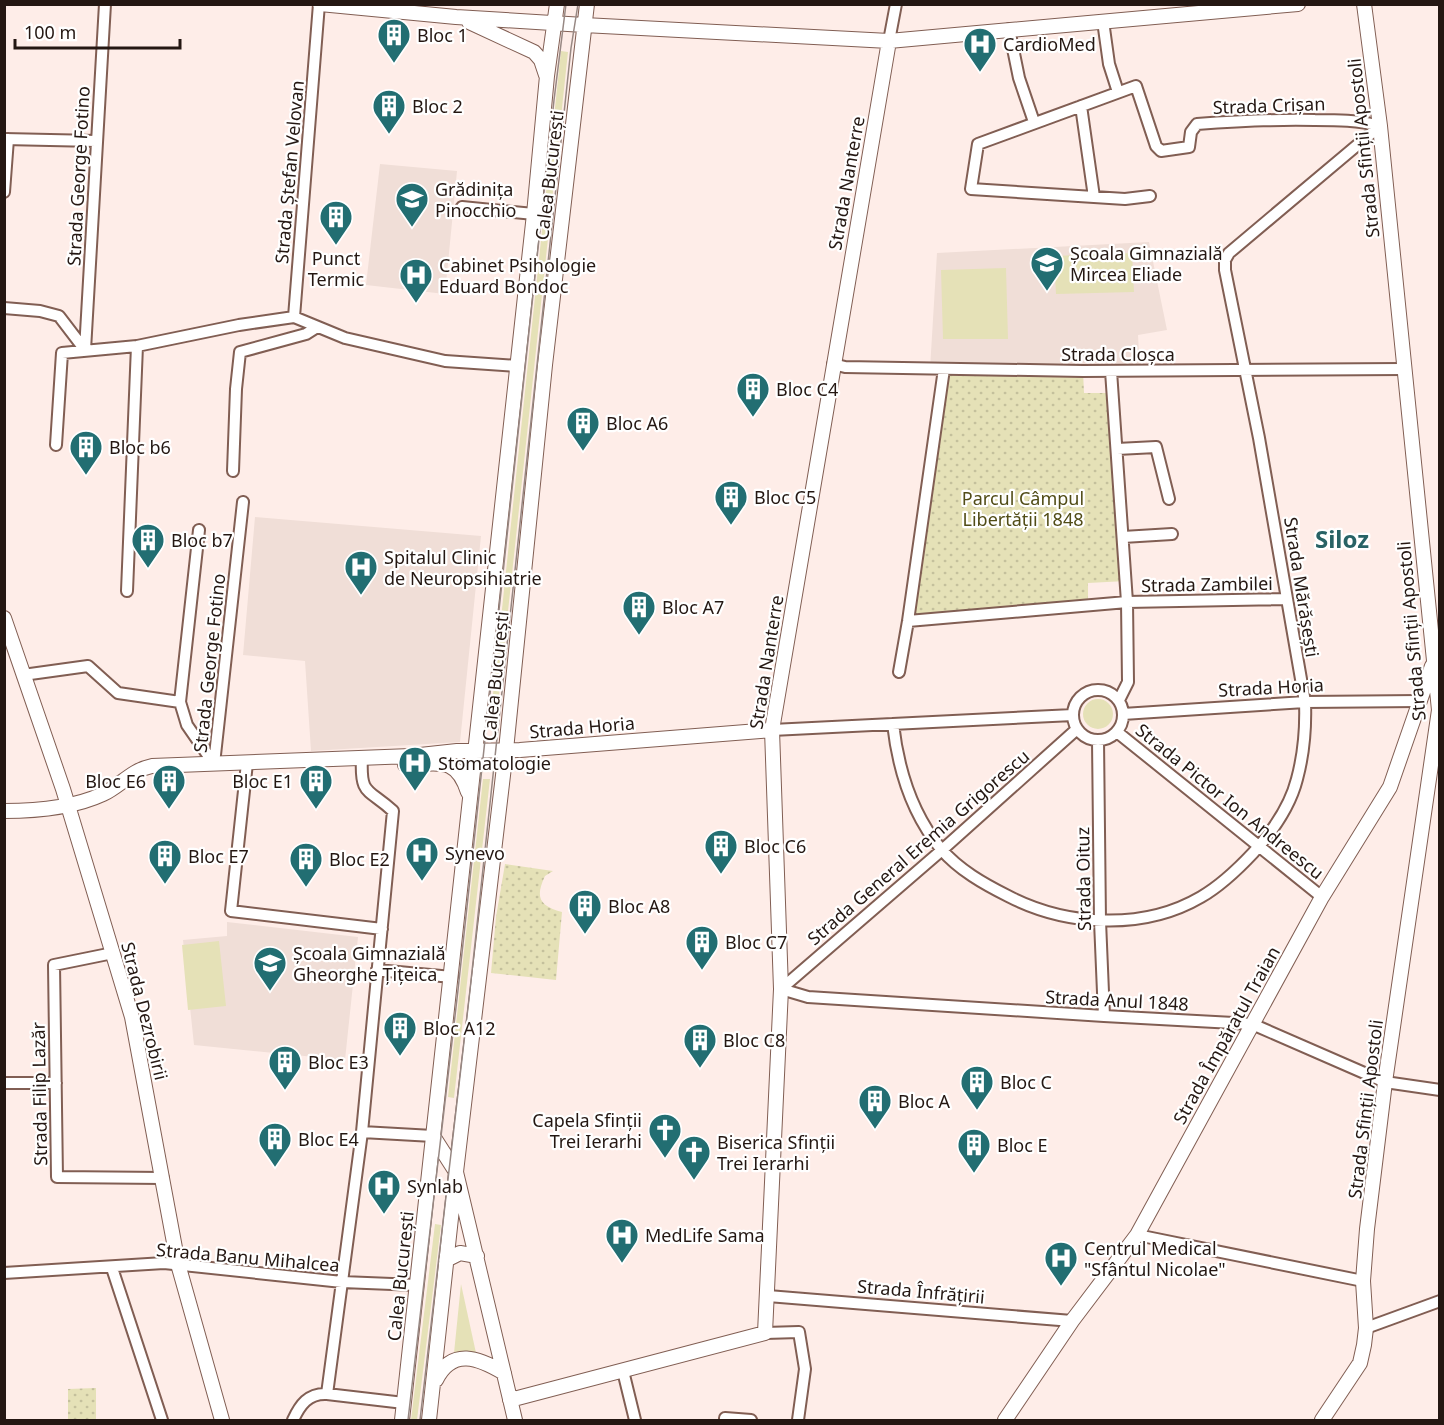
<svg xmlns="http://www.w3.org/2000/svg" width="1444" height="1425" font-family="'Noto Sans',sans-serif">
<defs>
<pattern id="park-dots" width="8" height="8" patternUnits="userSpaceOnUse" patternTransform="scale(1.5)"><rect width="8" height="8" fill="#e5e1b7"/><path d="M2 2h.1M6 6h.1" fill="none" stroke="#c4c09c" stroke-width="1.8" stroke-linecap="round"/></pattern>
</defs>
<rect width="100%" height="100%" fill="#feede8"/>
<path fill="#f0ded7" d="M 380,164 L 457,171 L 445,294 L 366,285 Z
M 1149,242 L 1167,330 L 1138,335 L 1140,371 L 930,369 L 937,253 Z
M 255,517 L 481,536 L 460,742 L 311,751 L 305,661 L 243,655 Z
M 227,922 L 358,937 L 345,1060 L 194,1045 L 183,940 L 227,936 Z"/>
<path fill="#e5e1b7" d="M 561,51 L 568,52 L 497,714 L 491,713 Z
M 1132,253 L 1134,292 L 1056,294 L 1054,256 Z
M 1006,268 L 1008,339 L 943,339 L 941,270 Z
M1083 714a15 15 0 1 1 30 0a15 15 0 1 1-30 0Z
M 483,779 L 490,779 L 454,1098 L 448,1097 Z
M 219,941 L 226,1006 L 188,1010 L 182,945 Z
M 435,1224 L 441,1225 L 417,1420 L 411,1420 Z
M 461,1284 L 476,1353 L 454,1353 Z"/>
<path fill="url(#park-dots)" d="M 944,369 L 1083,371 L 1084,393 L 1113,393 L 1126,581 L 1088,583 L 1088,605 L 908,621 Z
M 505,864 L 553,871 L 545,876 C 535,897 539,906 562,912 L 556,980 L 491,973 L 496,917 Z
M 96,1388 L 96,1420 L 68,1420 L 68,1389 Z"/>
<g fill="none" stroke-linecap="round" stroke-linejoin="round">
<g stroke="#815e53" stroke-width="14">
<path id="street" d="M 1103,21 L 1109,64 L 1118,92
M 1009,29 L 1019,78 L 1034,122
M 889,41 L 896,4
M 1081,106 L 1094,197
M 4,139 L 96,141
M 4,192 L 8,139
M 1150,196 L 1125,199 L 971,189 L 978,144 L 1136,86 L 1156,146 L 1161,151 L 1189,147 L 1191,132 L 1197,124 C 1237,121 1275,119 1315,120 C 1337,120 1358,120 1380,126
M 462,207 L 534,214
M 4,308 L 40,311 L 59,316 L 85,350
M 294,317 L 319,4
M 294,317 L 345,338 L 445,361 L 517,366
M 85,350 L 105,4
M 833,364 L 845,367 L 1083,371 L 1404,369
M 1111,371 L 1127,602 L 1128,682 L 1119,700
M 56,445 L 62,353 L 137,346 L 239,325 L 294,317
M 1117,449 L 1156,447 L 1169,499
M 233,471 L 236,389 L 240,352 L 306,334 L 317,327
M 199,530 L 180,702 L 187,725 L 214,764
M 1123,537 L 1172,534
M 127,591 L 137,346
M 908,621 L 1127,602 L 1287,599
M 899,672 L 908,621 L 944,369
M 23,675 L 88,666 L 118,693 L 180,702
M1073 715a25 25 0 1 1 50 0a25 25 0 1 1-50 0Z
M 1123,714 L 1305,702 L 1420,701
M 893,724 C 898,768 912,814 941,849 C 959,870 984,884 1008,896 C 1066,926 1143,931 1201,897 C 1220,886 1238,869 1253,853 C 1272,832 1290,807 1297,779 C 1304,753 1306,729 1305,702 L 1259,438 L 1225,270 L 1225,260 L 1229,253 L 1380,126
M 772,730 L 1073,715
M 1117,732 L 1322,897
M 1098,740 L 1100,921 L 1104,1016
M 362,758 C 360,796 368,788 393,811 L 362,1132 L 327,1394 L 404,1403
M 247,763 L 231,911 L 382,929
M 214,764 L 243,502
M 113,953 L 54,965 L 57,1177 L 163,1178
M 377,970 L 452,977
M 781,989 L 808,997 L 1104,1016 L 1252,1024 L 1385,1082 L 1440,1090
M 781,989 L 942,850 L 1077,729
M 4,1083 L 56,1083
M 362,1132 L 433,1136
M 1137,1235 L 1363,1281
M 112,1268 L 162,1420
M 4,1273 L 164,1263 L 342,1282 L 417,1285
M 768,1296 L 1072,1321
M 1366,1328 L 1440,1301
M 765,1333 L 799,1332 L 805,1369 L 798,1420
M 623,1371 L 635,1420
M 293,1420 C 300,1405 308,1393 327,1394
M 725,1420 L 725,1418 L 751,1420"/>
</g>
<g stroke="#815e53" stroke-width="16">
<path id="secondary" d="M 320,4 L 456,17 L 584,25 L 889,41 L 1298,4
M 469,22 L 534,52 L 541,60 L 546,75
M 4,618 L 63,789 L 132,1017 L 178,1264 L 222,1420
M 405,765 C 438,764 456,755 468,792
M 4,811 C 37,811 73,808 103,794 C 120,786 132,770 152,766 L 411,756 L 457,751 L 520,750 L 772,730
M 433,1136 L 456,1172 L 515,1420
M 446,1260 L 460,1253 L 477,1256
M 436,1380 C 452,1347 479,1358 504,1373
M 510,1400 L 765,1333 L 781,989 L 772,730 L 889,41
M 402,1420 L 534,214 L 547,76 L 557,4
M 429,1420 L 456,1172 L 506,750 L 545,365 L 587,4
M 1005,1420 L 1072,1321 L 1137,1235 L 1322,897 L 1390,787 L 1432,666
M 1322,1420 L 1360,1363 L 1364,1345 L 1366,1328 L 1363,1281 L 1367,1229 L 1385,1082 L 1439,710 L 1380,126 L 1364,4"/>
</g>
<use href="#street" stroke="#fff" stroke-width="10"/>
<use href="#secondary" stroke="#fff" stroke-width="14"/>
<path stroke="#978883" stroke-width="1.5" d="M 408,1420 L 458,990 L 554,100 L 566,4
M 420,1420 L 470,990 L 571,48 L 578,4"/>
</g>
<defs>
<g id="building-pin" transform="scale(1.725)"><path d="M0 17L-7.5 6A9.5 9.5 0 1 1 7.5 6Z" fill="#226e72" stroke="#fff"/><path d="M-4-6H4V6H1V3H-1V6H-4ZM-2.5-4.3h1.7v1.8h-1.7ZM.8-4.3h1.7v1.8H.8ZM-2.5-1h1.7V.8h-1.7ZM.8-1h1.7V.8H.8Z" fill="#fff"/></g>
<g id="hospital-pin" transform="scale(1.725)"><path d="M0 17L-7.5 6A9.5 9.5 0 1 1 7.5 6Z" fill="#226e72" stroke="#fff"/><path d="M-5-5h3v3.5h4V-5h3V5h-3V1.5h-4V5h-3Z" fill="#fff"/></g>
<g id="school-pin" transform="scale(1.725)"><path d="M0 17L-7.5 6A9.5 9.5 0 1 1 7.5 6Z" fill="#226e72" stroke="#fff"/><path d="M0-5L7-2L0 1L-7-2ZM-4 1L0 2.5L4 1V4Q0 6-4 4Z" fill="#fff"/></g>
<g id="church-pin" transform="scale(1.725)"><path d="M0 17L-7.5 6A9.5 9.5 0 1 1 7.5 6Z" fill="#226e72" stroke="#fff"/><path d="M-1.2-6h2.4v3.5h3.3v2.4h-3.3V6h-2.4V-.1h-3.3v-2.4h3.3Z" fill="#fff"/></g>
</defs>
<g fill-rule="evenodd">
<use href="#building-pin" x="394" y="35"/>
<use href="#hospital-pin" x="980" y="44"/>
<use href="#building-pin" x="389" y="106"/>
<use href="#school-pin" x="412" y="199"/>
<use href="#building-pin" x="336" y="217"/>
<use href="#school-pin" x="1047" y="263"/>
<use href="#hospital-pin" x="416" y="275"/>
<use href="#building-pin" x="753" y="389"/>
<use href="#building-pin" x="583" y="423"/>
<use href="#building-pin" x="86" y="447"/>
<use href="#building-pin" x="731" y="497"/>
<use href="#building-pin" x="148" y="540"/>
<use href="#hospital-pin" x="361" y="567"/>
<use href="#building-pin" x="639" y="607"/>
<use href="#hospital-pin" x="415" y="763"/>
<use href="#building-pin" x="169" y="781"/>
<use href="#building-pin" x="316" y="781"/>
<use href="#building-pin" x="721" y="846"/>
<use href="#hospital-pin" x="422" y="853"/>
<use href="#building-pin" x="165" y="856"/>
<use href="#building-pin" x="306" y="859"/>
<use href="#building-pin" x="585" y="906"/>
<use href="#building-pin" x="702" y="942"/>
<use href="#school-pin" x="270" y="963"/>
<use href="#building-pin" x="400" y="1028"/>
<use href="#building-pin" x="700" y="1040"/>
<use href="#building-pin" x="285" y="1062"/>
<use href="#building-pin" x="977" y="1082"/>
<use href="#building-pin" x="875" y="1101"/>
<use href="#church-pin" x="665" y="1130"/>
<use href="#building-pin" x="275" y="1139"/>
<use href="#building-pin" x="974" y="1145"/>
<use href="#church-pin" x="694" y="1152"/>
<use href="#hospital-pin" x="384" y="1186"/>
<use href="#hospital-pin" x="622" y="1235"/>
<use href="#hospital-pin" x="1061" y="1258"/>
</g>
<g text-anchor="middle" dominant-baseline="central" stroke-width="4.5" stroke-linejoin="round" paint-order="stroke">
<g font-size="18" fill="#241712" stroke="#fff" text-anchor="start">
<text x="417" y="35">Bloc 1</text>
<text x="1003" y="44">CardioMed</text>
<text x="412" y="106">Bloc 2</text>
<text x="435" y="189">Grădinița<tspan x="435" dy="21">Pinocchio</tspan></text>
<text x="1070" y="253">Școala Gimnazială<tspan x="1070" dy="21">Mircea Eliade</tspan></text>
<text x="336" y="258" text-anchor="middle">Punct<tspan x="336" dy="21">Termic</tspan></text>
<text x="439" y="265">Cabinet Psihologie<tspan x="439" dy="21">Eduard Bondoc</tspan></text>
<text x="776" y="389">Bloc C4</text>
<text x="606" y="423">Bloc A6</text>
<text x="109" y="447">Bloc b6</text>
<text x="754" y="497">Bloc C5</text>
<text x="171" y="540">Bloc b7</text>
<text x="384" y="557">Spitalul Clinic<tspan x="384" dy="21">de Neuropsihiatrie</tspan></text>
<text x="662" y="607">Bloc A7</text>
<text x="438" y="763">Stomatologie</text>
<text x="146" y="781" text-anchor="end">Bloc E6</text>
<text x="293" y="781" text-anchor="end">Bloc E1</text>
<text x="744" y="846">Bloc C6</text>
<text x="445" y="853">Synevo</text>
<text x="188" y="856">Bloc E7</text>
<text x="329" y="859">Bloc E2</text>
<text x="608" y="906">Bloc A8</text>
<text x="725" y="942">Bloc C7</text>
<text x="293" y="953">Școala Gimnazială<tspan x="293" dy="21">Gheorghe Țițeica</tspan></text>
<text x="423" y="1028">Bloc A12</text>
<text x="723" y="1040">Bloc C8</text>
<text x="308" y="1062">Bloc E3</text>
<text x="1000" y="1082">Bloc C</text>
<text x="898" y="1101">Bloc A</text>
<text x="642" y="1120" text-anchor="end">Capela Sfinții<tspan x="642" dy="21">Trei Ierarhi</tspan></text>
<text x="298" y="1139">Bloc E4</text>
<text x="717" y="1142">Biserica Sfinții<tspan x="717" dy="21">Trei Ierarhi</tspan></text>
<text x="997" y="1145">Bloc E</text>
<text x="407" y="1186">Synlab</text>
<text x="645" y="1235">MedLife Sama</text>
<text x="1084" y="1248">Centrul Medical<tspan x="1084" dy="21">"Sfântul Nicolae"</tspan></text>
</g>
<g font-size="18" fill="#241712" stroke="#fff">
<text transform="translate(1269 105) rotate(-2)">Strada Crișan</text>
<text transform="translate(1363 148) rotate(-96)">Strada Sfinții Apostoli</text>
<text transform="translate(289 172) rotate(-85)">Strada Ștefan Velovan</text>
<text transform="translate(549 175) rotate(-83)">Calea București</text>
<text transform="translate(78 176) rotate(-87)">Strada George Fotino</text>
<text transform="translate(846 183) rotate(-80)">Strada Nanterre</text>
<text x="1118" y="354">Strada Cloșca</text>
<text transform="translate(1207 584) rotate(-1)">Strada Zambilei</text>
<text transform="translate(1302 587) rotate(81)">Strada Mărășești</text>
<text transform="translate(1411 631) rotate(-95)">Strada Sfinții Apostoli</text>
<text transform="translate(766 662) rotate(-81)">Strada Nanterre</text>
<text transform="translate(209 663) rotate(-84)">Strada George Fotino</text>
<text transform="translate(495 676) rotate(-84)">Calea București</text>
<text transform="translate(1271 687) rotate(-3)">Strada Horia</text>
<text transform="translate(582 727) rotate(-5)">Strada Horia</text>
<text transform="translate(1230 801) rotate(39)">Strada Pictor Ion Andreescu</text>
<text transform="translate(918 847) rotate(-41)">Strada General Eremia Grigorescu</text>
<text transform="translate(1083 879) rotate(-91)">Strada Oituz</text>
<text transform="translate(1117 1000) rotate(3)">Strada Anul 1848</text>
<text transform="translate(145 1011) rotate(76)">Strada Dezrobirii</text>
<text transform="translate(1226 1035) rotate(-61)">Strada Împăratul Traian</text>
<text transform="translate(39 1094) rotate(-91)">Strada Filip Lazăr</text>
<text transform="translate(1365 1109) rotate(-83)">Strada Sfinții Apostoli</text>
<text transform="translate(248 1257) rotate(5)">Strada Banu Mihalcea</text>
<text transform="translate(400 1276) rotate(-84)">Calea București</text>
<text transform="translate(921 1291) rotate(5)">Strada Înfrățirii</text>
</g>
<g font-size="18" fill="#514c16" stroke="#fff">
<text x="1023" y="498">Parcul Câmpul<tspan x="1023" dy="21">Libertății 1848</tspan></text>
</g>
<g font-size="24" font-weight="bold" fill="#286265" stroke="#fff">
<text x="1342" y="538">Siloz</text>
</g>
</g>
<rect width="1444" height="1425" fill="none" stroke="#241712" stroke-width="12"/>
<path d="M15 39v9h165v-9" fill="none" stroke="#241712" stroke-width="3"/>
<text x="24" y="39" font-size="18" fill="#241712" stroke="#ffffff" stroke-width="4.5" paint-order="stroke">100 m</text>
</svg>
